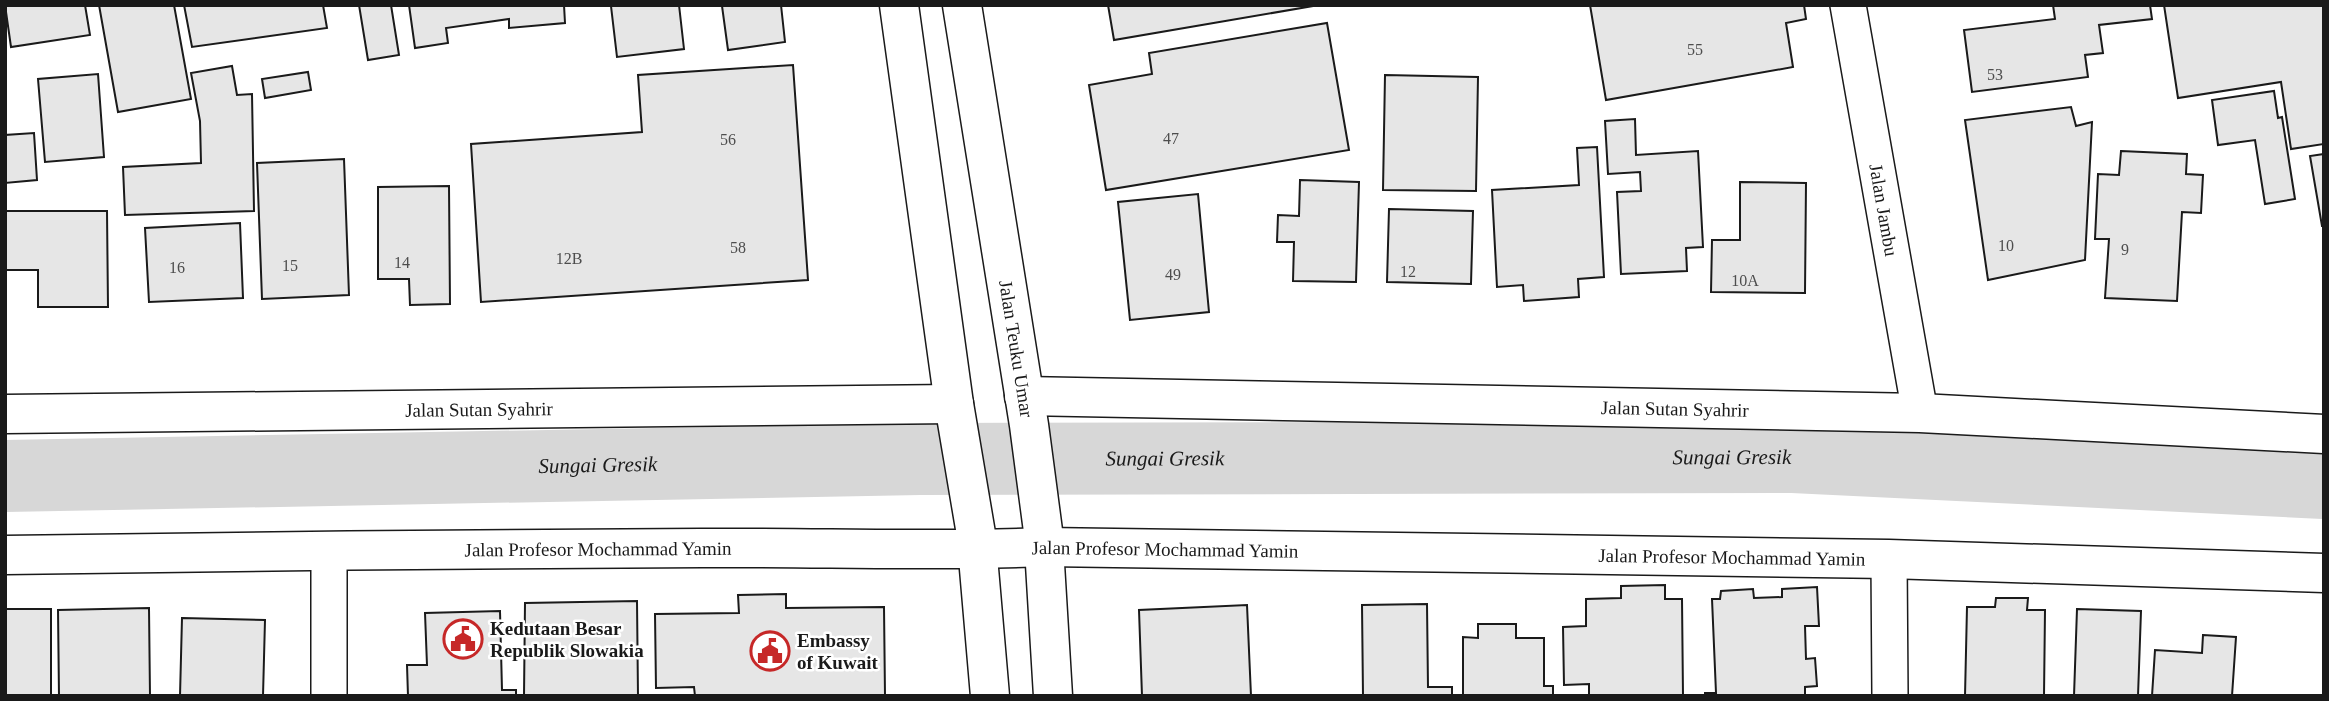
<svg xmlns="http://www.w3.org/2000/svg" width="2329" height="701" font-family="'Times New Roman',serif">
<rect width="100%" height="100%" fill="#fff"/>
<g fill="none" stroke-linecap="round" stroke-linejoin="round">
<path stroke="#d7d7d7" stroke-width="72" id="s1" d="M 5,476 L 920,459 L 1793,457 L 2324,483"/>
</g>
<path fill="#e6e6e6" stroke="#1a1a1a" stroke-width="2" d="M 5,5 L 85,5 L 90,35 L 11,47 Z
M 99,5 L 174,5 L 191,99 L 118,112 Z
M 184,5 L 323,5 L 327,28 L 192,47 Z
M 359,5 L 391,5 L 399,55 L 368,60 Z
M 409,5 L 564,5 L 565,23 L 509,28 L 509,19 L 446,28 L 448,43 L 415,48 Z
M 619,5 L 679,5 L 684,49 L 617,57 L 611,6 Z
M 781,5 L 785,42 L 728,50 L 722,6 Z
M 1108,5 L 1319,5 L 1114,40 Z
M 1590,5 L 1804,5 L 1806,19 L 1786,23 L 1793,67 L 1606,100 Z
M 2053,5 L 2150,5 L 2152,19 L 2099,25 L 2103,53 L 2085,55 L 2088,77 L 1972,92 L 1964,30 L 2055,19 Z
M 2164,5 L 2324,5 L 2324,144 L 2291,149 L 2281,82 L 2178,98 Z
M 1327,23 L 1349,150 L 1106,190 L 1089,85 L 1152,74 L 1149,53 Z
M 793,65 L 808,280 L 481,302 L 471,144 L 642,132 L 638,75 Z
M 232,66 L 237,95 L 252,94 L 254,211 L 125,215 L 123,167 L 201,163 L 200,121 L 191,73 Z
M 308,72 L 311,90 L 265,98 L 262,79 Z
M 98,74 L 104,157 L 45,162 L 38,79 Z
M 1385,75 L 1478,77 L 1476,191 L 1383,190 Z
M 2274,91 L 2278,118 L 2282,117 L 2295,199 L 2265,204 L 2255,140 L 2218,145 L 2212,100 Z
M 2071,107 L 2076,126 L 2092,122 L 2085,260 L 1988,280 L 1965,120 Z
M 1635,119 L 1636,155 L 1698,151 L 1703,247 L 1686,248 L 1687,271 L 1621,274 L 1617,192 L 1641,191 L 1640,172 L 1608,174 L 1605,121 Z
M 34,133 L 37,180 L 5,183 L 5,135 Z
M 1597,147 L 1604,277 L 1578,279 L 1579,297 L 1524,301 L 1523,285 L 1497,287 L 1492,190 L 1579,185 L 1577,148 Z
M 2121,151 L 2187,154 L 2186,174 L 2203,175 L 2201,213 L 2182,212 L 2177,301 L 2105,298 L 2109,239 L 2095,239 L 2098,174 L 2119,175 Z
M 2324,154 L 2324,226 L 2322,226 L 2310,156 Z
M 344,159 L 349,295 L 262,299 L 257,163 Z
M 1300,180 L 1359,182 L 1356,282 L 1293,281 L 1294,242 L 1277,242 L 1278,215 L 1299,216 Z
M 1740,182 L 1806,183 L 1805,293 L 1711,292 L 1712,240 L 1740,240 Z
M 449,186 L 450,304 L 410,305 L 409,279 L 378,279 L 378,187 Z
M 1198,194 L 1209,312 L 1130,320 L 1118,202 Z
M 1389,209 L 1473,211 L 1471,284 L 1387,282 Z
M 5,211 L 107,211 L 108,307 L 38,307 L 38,270 L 5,270 Z
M 240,223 L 243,298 L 149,302 L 145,228 Z
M 1665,585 L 1665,599 L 1682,599 L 1683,696 L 1589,696 L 1589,684 L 1564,685 L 1563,627 L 1586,626 L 1586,599 L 1621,598 L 1621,586 Z
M 1817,587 L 1819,626 L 1805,626 L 1806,659 L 1815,658 L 1817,686 L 1805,687 L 1805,696 L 1705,696 L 1705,693 L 1716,693 L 1712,599 L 1720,599 L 1721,591 L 1753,589 L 1754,598 L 1782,597 L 1782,589 Z
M 786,594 L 786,608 L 884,607 L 885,696 L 695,696 L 694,687 L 656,688 L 655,614 L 739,613 L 738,595 Z
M 1996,598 L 2028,598 L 2027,610 L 2045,610 L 2044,696 L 1965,696 L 1967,607 L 1995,607 Z
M 637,601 L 638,696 L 524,696 L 525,603 Z
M 1427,604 L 1428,687 L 1452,687 L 1452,696 L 1363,696 L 1362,605 Z
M 1247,605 L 1251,696 L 1142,696 L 1139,610 Z
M 149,608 L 150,696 L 59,696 L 58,610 Z
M 5,609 L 51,609 L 51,696 L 5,696 Z
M 2077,609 L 2141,611 L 2138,696 L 2074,696 Z
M 500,611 L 502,690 L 516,690 L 516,696 L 408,696 L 407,665 L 427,665 L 425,613 Z
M 182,618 L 265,620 L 263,696 L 180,696 Z
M 1478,624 L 1516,624 L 1516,638 L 1544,638 L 1544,686 L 1553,686 L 1553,696 L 1463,696 L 1463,637 L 1478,638 Z
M 2203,635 L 2236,637 L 2232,696 L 2152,696 L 2155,650 L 2202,653 Z"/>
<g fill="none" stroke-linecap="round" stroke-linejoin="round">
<g stroke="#1a1a1a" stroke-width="38">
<g id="street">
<path id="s2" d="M 1848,5 L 1920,413"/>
<path d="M 1889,559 L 1890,696"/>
<path d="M 329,696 L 329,550"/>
</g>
</g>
<g stroke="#1a1a1a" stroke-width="41">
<g id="secondary">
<path d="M 899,5 L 954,404 L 976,534 L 990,696"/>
<path id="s3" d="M 962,5 L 1029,425 L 1043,531 L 1053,696"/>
<path id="s4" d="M 1024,396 L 1920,413 L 2324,434"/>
<path id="s5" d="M 5,414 L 954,404"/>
<path id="s6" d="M 5,555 C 237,551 470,549 702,548 C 816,547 931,552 1045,547 L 1889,559 L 2324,573"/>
</g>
</g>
<use href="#street" stroke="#fff" stroke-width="35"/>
<use href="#secondary" stroke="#fff" stroke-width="38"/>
</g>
<defs>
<g id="civic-ring" transform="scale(2.0125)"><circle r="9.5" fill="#fff" stroke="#c62828" stroke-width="1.5"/><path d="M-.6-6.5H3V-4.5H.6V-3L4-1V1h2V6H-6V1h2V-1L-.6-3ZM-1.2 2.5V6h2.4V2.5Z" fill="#c62828"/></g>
</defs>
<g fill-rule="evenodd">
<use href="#civic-ring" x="463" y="639"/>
<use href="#civic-ring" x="770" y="651"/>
</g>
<g text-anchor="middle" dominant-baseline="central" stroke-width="5" stroke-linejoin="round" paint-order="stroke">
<g font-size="16" fill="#4d4d4d">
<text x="1695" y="49">55</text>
<text x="1995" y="74">53</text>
<text x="1171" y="138">47</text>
<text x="728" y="139">56</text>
<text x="2006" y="245">10</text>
<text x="738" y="247">58</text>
<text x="2125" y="249">9</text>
<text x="569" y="258">12B</text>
<text x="402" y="262">14</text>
<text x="290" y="265">15</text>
<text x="177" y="267">16</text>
<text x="1408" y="271">12</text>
<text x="1173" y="274">49</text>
<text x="1745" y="280">10A</text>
</g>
<g font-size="19" fill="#1a1a1a" stroke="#fff">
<text stroke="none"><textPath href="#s2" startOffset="208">Jalan Jambu</textPath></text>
<text stroke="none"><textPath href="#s3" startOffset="348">Jalan Teuku Umar</textPath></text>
<text stroke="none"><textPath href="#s5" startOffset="474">Jalan Sutan Syahrir</textPath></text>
<text stroke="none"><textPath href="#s4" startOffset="651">Jalan Sutan Syahrir</textPath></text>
<text stroke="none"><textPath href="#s6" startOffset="593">Jalan Profesor Mochammad Yamin</textPath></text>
<text stroke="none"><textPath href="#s6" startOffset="1160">Jalan Profesor Mochammad Yamin</textPath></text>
<text stroke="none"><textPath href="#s6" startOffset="1727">Jalan Profesor Mochammad Yamin</textPath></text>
</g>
<g font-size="19" font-weight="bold" fill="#1a1a1a" stroke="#fff" text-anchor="start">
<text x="490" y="628">Kedutaan Besar<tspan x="490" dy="22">Republik Slowakia</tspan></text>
<text x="797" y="640">Embassy<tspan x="797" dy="22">of Kuwait</tspan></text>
</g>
<g font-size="21" font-style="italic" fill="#1a1a1a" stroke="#fff">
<text stroke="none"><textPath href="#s1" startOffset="1727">Sungai Gresik</textPath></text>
<text stroke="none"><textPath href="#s1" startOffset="1160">Sungai Gresik</textPath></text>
<text stroke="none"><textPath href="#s1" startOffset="593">Sungai Gresik</textPath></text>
</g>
</g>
<rect width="2329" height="701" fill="none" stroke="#1a1a1a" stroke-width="14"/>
</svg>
